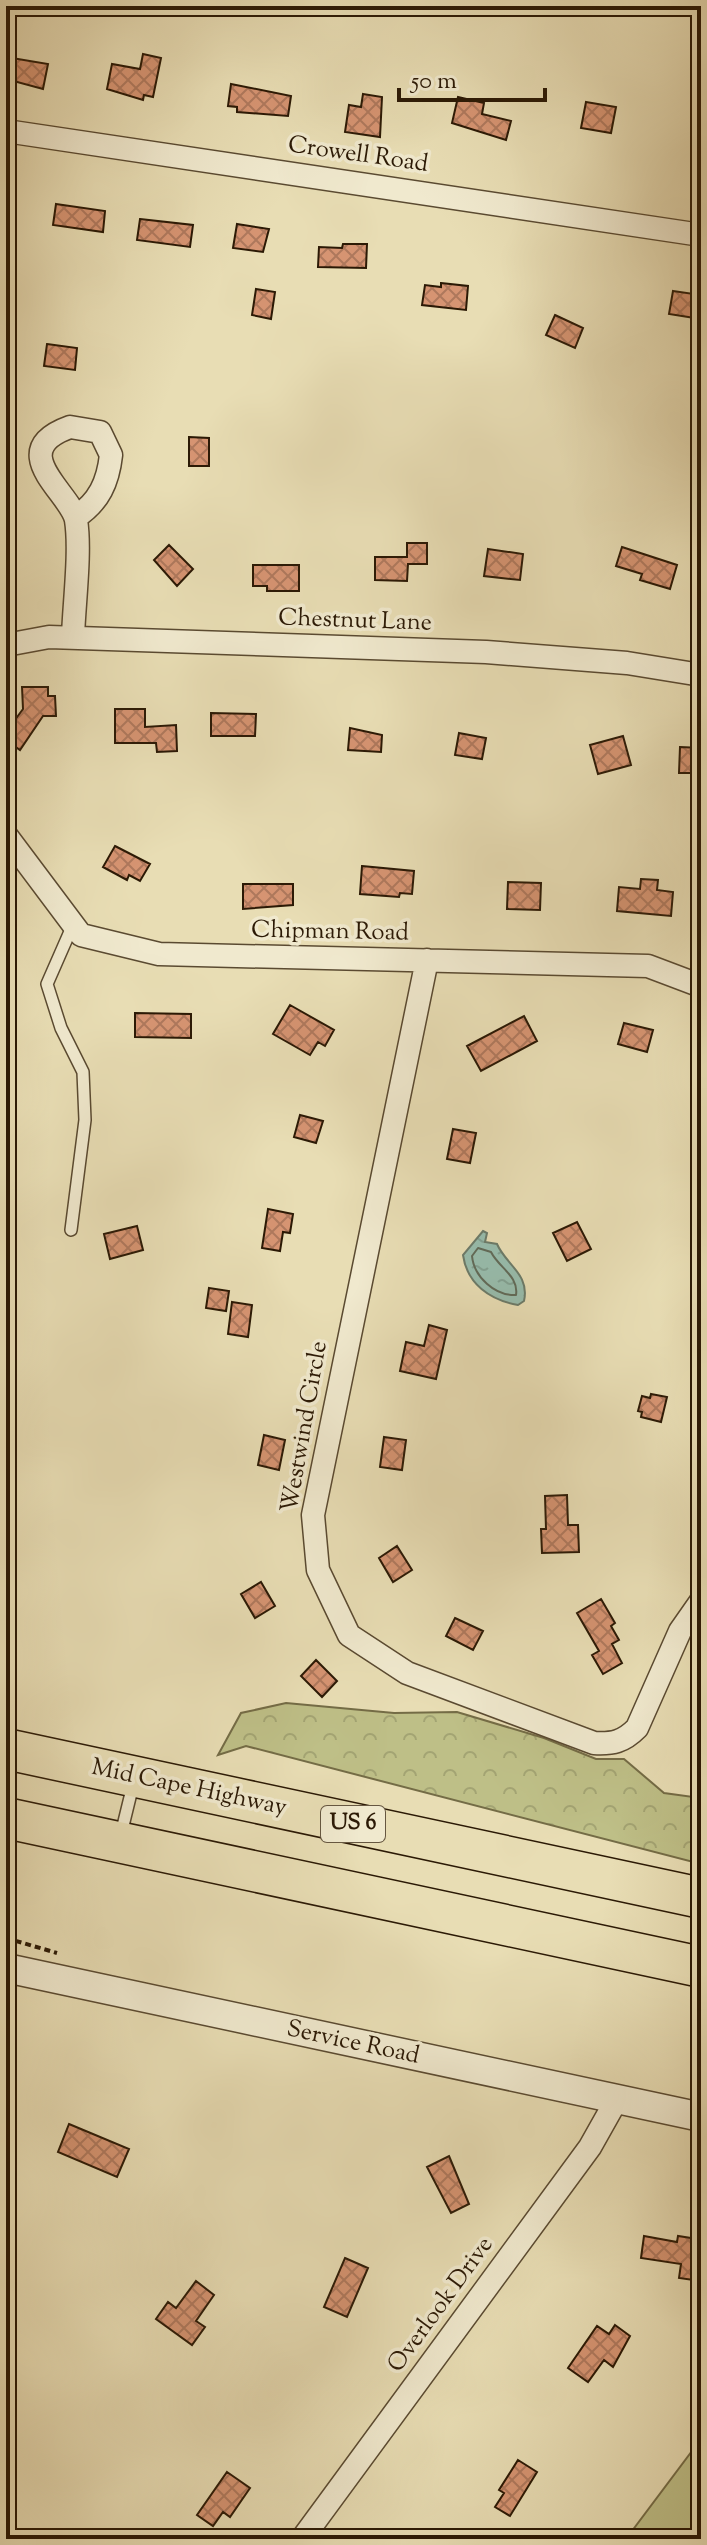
<svg xmlns="http://www.w3.org/2000/svg" width="707" height="2545" font-family="'Sorts Mill Goudy',serif">
<defs>
<pattern id="forest-crowns" width="20" height="18" patternUnits="userSpaceOnUse" patternTransform="scale(2)"><rect width="20" height="18" fill="#bebf87"/><path d="M2 6a3 3 0 1 1 6 0M12 15a3 3 0 1 1 6 0" fill="none" stroke="#a3a473"/></pattern>
<pattern id="water-ripples" width="26" height="14" patternUnits="userSpaceOnUse" patternTransform="scale(2)"><rect width="26" height="14" fill="#97bcac"/><path d="M2 4q2-2 4 0t4 0M15 11q2-2 4 0t4 0" fill="none" stroke="#82a192"/></pattern>
<pattern id="building-cross-hatch" width="8" height="8" patternUnits="userSpaceOnUse" patternTransform="scale(2)"><rect width="8" height="8" fill="#d69472"/><path d="M0 0l8 8M0 8l8-8" fill="none" stroke="#ae785c"/></pattern>
</defs>
<rect width="100%" height="100%" fill="#e8ddb4"/>
<filter id="stains"><feTurbulence type="fractalNoise" baseFrequency=".0025" numOctaves="4"/><feColorMatrix values="0 0 0 0 .2 0 0 0 0 .09 0 0 0 0 .02 0 0 0 .5 -.17"/></filter>
<radialGradient id="worn" r=".72"><stop offset=".6" stop-color="#630" stop-opacity="0"/><stop offset="1" stop-color="#630" stop-opacity=".3"/></radialGradient>
<path fill="url(#forest-crowns)" stroke="#746c46" stroke-width="2" d="M 286,1703 L 394,1713 L 457,1712 L 544,1738 L 596,1759 L 624,1759 L 664,1793 L 701,1798 L 701,1864 L 246,1746 L 218,1755 L 241,1713 Z"/>
<path fill="#bebf87" stroke="#746c46" stroke-width="2" d="M 701,2439 L 701,2539 L 626,2539 Z"/>
<path fill="url(#water-ripples)" stroke="#6c7b69" stroke-width="2" d="M 483,1231 L 487,1233 L 485,1242 L 497,1244 C 506,1265 530,1274 524,1301 L 518,1305 C 490,1300 467,1284 463,1255 Z"/>
<g fill="none" stroke-linecap="round" stroke-linejoin="round">
<path stroke="#616a58" stroke-width="2" d="M 478,1248 L 491,1252 C 499,1268 519,1276 516,1295 C 495,1296 474,1277 472,1256 Z"/>
</g>
<path fill="url(#building-cross-hatch)" stroke="#2b1905" stroke-width="2" d="M 143,54 L 161,58 L 153,97 L 144,95 L 143,100 L 107,89 L 112,64 L 140,69 Z
M 6,57 L 48,64 L 43,89 L 6,79 Z
M 231,84 L 291,96 L 288,116 L 237,112 L 237,107 L 228,106 Z
M 363,94 L 382,97 L 380,137 L 345,132 L 349,105 L 361,107 Z
M 458,97 L 484,103 L 482,114 L 511,121 L 506,140 L 452,123 Z
M 586,102 L 616,107 L 611,133 L 581,128 Z
M 56,204 L 105,211 L 103,232 L 53,225 Z
M 140,219 L 193,225 L 190,247 L 137,240 Z
M 237,224 L 269,229 L 263,252 L 233,248 Z
M 343,244 L 367,244 L 366,268 L 318,267 L 319,247 L 342,248 Z
M 441,283 L 468,286 L 466,310 L 422,305 L 425,285 L 441,287 Z
M 256,289 L 275,292 L 271,319 L 252,315 Z
M 673,291 L 701,295 L 701,319 L 669,314 Z
M 555,315 L 583,328 L 575,348 L 546,335 Z
M 47,344 L 77,348 L 75,370 L 44,366 Z
M 189,437 L 209,438 L 209,466 L 189,466 Z
M 407,543 L 427,543 L 427,564 L 408,564 L 407,581 L 375,580 L 375,557 L 407,557 Z
M 169,545 L 193,569 L 177,586 L 154,560 Z
M 622,547 L 677,565 L 670,589 L 640,580 L 642,574 L 616,566 Z
M 488,549 L 523,554 L 520,580 L 484,576 Z
M 253,565 L 299,565 L 299,591 L 267,591 L 267,586 L 253,586 Z
M 22,687 L 48,687 L 48,696 L 55,696 L 56,716 L 43,716 L 20,750 L 6,740 L 6,732 L 23,709 Z
M 115,709 L 145,709 L 145,727 L 176,725 L 177,751 L 157,752 L 156,743 L 115,743 Z
M 211,713 L 256,714 L 255,736 L 211,736 Z
M 350,728 L 382,735 L 381,752 L 348,750 Z
M 459,733 L 486,738 L 482,759 L 455,755 Z
M 623,736 L 631,765 L 598,774 L 590,745 Z
M 680,747 L 701,748 L 701,773 L 679,773 Z
M 115,846 L 150,864 L 140,881 L 129,875 L 127,880 L 103,867 Z
M 362,866 L 414,871 L 412,894 L 400,893 L 399,897 L 360,894 Z
M 641,879 L 658,880 L 657,890 L 673,892 L 671,916 L 617,911 L 619,887 L 640,889 Z
M 508,882 L 541,883 L 540,910 L 507,909 Z
M 243,884 L 293,884 L 293,905 L 243,909 Z
M 290,1005 L 334,1030 L 325,1046 L 318,1042 L 310,1055 L 273,1034 Z
M 135,1013 L 191,1014 L 191,1038 L 135,1037 Z
M 524,1016 L 537,1041 L 481,1071 L 467,1046 Z
M 624,1023 L 653,1030 L 647,1052 L 618,1044 Z
M 300,1115 L 323,1121 L 316,1143 L 294,1137 Z
M 453,1129 L 476,1133 L 470,1163 L 447,1159 Z
M 268,1209 L 293,1214 L 290,1233 L 283,1232 L 280,1251 L 262,1248 Z
M 577,1222 L 591,1249 L 567,1261 L 553,1233 Z
M 137,1226 L 143,1250 L 110,1259 L 104,1234 Z
M 209,1288 L 229,1291 L 226,1311 L 206,1308 Z
M 232,1302 L 252,1305 L 248,1337 L 228,1334 Z
M 429,1325 L 447,1330 L 436,1379 L 400,1371 L 406,1342 L 424,1346 Z
M 651,1394 L 667,1397 L 661,1422 L 641,1417 L 642,1412 L 638,1411 L 642,1396 L 650,1398 Z
M 264,1435 L 285,1440 L 279,1470 L 258,1465 Z
M 384,1437 L 406,1440 L 402,1470 L 380,1467 Z
M 567,1495 L 568,1525 L 578,1525 L 579,1552 L 542,1553 L 541,1529 L 546,1529 L 545,1496 Z
M 397,1546 L 412,1570 L 393,1582 L 379,1558 Z
M 261,1582 L 275,1606 L 255,1618 L 241,1594 Z
M 601,1599 L 615,1623 L 611,1626 L 619,1640 L 612,1644 L 622,1663 L 603,1674 L 592,1655 L 599,1651 L 577,1613 Z
M 455,1618 L 483,1631 L 473,1650 L 446,1636 Z
M 316,1660 L 337,1681 L 322,1697 L 301,1676 Z
M 69,2124 L 129,2149 L 117,2177 L 58,2152 Z
M 449,2156 L 469,2204 L 451,2213 L 427,2167 Z
M 644,2236 L 677,2242 L 678,2236 L 698,2239 L 701,2281 L 679,2278 L 681,2264 L 641,2258 Z
M 345,2258 L 368,2268 L 347,2317 L 324,2307 Z
M 196,2281 L 214,2295 L 196,2321 L 205,2327 L 192,2345 L 156,2319 L 168,2302 L 176,2308 Z
M 615,2325 L 630,2336 L 613,2367 L 604,2360 L 588,2382 L 568,2368 L 597,2326 L 609,2334 Z
M 518,2460 L 537,2472 L 510,2516 L 495,2507 L 504,2493 L 499,2490 Z
M 227,2472 L 250,2488 L 230,2517 L 223,2512 L 213,2526 L 197,2515 Z"/>
<g fill="none" stroke-linecap="round" stroke-linejoin="round">
<g stroke="#5a4a31" stroke-width="14">
<path id="service" d="M 71,1230 L 85,1120 L 83,1072 L 61,1028 L 47,984 L 72,927
M 121,1834 L 133,1785"/>
</g>
<g stroke="#5a4a31" stroke-width="25">
<path id="minor" d="M 6,131 L 701,235
M 73,637 C 74,604 81,551 76,520 C 71,493 3,451 70,427 L 100,432 L 111,455 C 108,482 99,502 76,517
M 6,645 L 49,637 L 486,652 L 627,663 L 701,675
M 6,835 L 81,935 L 159,954 L 648,966 L 701,986
M 427,960 L 313,1515 L 318,1570 L 349,1635 L 407,1673 L 594,1743 C 613,1744 623,1742 637,1728 L 680,1631 L 701,1601
M 302,2539 L 590,2147 L 617,2099"/>
</g>
<g stroke="#5a4a31" stroke-width="31">
<path id="tertiary" d="M 6,1968 L 701,2117"/>
</g>
<g stroke="#2b1905" stroke-width="43">
<path id="motorway" d="M 6,1749 L 701,1898
M 6,1818 L 701,1967"/>
</g>
<path stroke="#2b1905" stroke-width="4" stroke-dasharray="6 4" stroke-linecap="butt" d="M 6,1938 L 57,1953"/>
<use href="#service" stroke="#f0e9ce" stroke-width="11"/>
<use href="#minor" stroke="#f0e9ce" stroke-width="22"/>
<use href="#tertiary" stroke="#f0e9ce" stroke-width="28"/>
<use href="#motorway" stroke="#e8ddb4" stroke-width="40"/>
</g>
<g text-anchor="middle" dominant-baseline="central" stroke-width="7" stroke-linejoin="round" paint-order="stroke">
<rect fill="#f0e9ce" stroke="#665741" stroke-width="2" x="321" y="1806" width="64" height="36" rx="6"/>
<g font-size="22" font-weight="bold" fill="#2b1905">
<text x="353" y="1824">US 6</text>
</g>
<g font-size="24" fill="#2b1905" stroke="#f0e9ce">
<text transform="translate(358 155) rotate(8)">Crowell Road</text>
<text transform="translate(355 621) rotate(2)">Chestnut Lane</text>
<text transform="translate(330 932) rotate(1)">Chipman Road</text>
<text transform="translate(305 1427) rotate(-80)">Westwind Circle</text>
<text transform="translate(189 1788) rotate(12)">Mid Cape Highway</text>
<text transform="translate(353 2043) rotate(12)">Service Road</text>
<text transform="translate(441 2305) rotate(-54)">Overlook Drive</text>
</g>
</g>
<rect width="707" height="2545" fill="none" stroke="#e8ddb4" stroke-width="32"/>
<rect x="8" y="8" width="691" height="2529" fill="none" stroke="#2b1905" stroke-width="4"/>
<rect x="16" y="16" width="675" height="2513" fill="none" stroke="#2b1905" stroke-width="2"/>
<path d="M399 88v12h146v-12" fill="none" stroke="#2b1905" stroke-width="4"/>
<text x="411" y="88" font-size="24" fill="#2b1905" stroke="#f0e9ce" stroke-width="6" paint-order="stroke">50 m</text>
<rect width="100%" height="100%" filter="url(#stains)"/>
<rect width="100%" height="100%" fill="url(#worn)"/>
</svg>
